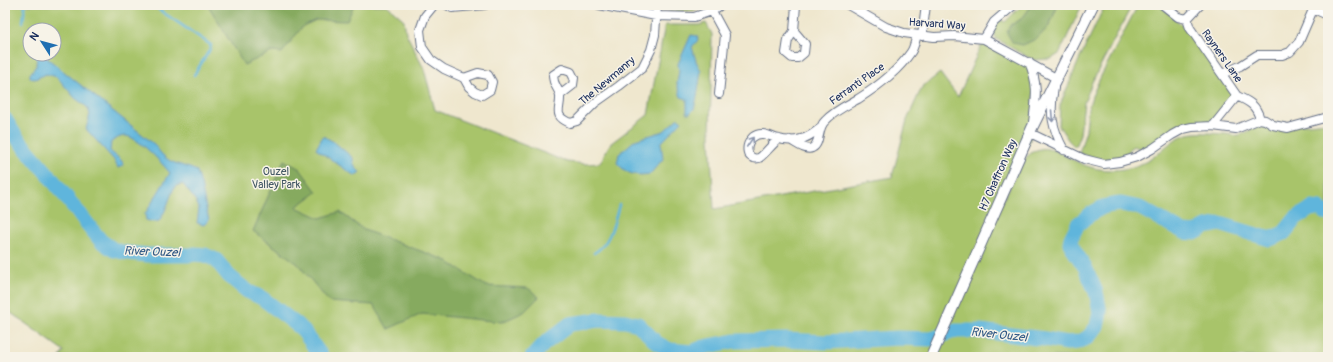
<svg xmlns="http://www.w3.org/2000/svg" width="1333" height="362" font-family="Pangolin,sans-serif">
<rect width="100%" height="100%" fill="#f7f3e8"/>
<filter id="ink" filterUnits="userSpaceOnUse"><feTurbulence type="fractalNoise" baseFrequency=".025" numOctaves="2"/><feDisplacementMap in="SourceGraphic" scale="8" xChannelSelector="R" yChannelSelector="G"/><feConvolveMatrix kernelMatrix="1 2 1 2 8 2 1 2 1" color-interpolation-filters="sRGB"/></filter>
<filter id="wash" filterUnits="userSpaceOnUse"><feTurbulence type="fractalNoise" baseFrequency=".012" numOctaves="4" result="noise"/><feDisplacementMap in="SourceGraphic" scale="16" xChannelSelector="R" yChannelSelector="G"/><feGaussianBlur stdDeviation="0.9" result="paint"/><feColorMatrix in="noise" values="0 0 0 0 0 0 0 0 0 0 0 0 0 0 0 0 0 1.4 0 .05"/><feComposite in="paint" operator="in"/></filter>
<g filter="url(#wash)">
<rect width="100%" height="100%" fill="#efe7ce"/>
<path fill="#a8c46a" stroke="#627a64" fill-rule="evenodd" d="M 5,5 L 387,5 L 404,20 L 406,33 L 424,69 L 435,110 L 567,162 L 586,164 L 600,163 L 610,144 L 648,115 L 665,25 L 699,25 L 706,23 L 712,34 L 710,137 L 714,209 L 892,177 L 907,120 L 922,87 L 940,73 L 958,97 L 983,41 L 1029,62 L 1034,75 L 1032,135 L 984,238 L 1023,161 C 1043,136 1059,155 1082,164 C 1095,170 1110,171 1124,169 C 1132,168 1145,163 1152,158 C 1162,151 1170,141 1182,136 C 1196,130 1212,134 1227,134 C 1231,135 1236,136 1239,135 C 1248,133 1255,124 1264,127 L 1265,124 L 1307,124 L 1328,122 L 1328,357 L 60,357 L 64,351 L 11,313 L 5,305 ZM 30,30 L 54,30 L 54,54 L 30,54 Z
M 668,5 L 705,5 L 692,11 L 668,10 Z
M 1022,5 L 1031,5 C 1026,15 1021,21 1010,25 L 1049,26 L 1058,5 L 1082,5 L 1059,54 L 1051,59 L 1033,60 L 996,39 L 993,31 L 995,25 L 1001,20 L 1005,22 Z
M 1105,5 L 1132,5 L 1092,82 L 1084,103 L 1080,134 L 1075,147 L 1069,141 L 1059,126 L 1060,105 L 1079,60 Z
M 1138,5 L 1159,5 C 1190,27 1210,62 1231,93 L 1231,96 L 1214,119 L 1209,122 L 1188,122 L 1180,125 L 1154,144 L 1143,150 L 1134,146 L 1130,148 L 1128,155 C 1111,163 1095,159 1079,153 L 1086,130 L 1088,109 L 1092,96 L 1102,74 Z"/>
<path fill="#86aa5e" stroke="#506c5e" d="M 208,5 L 354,5 L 347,21 L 316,20 L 303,26 L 282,53 L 272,52 L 244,65 Z
M 1031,5 L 1058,5 L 1049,26 L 1038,38 L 1023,45 L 1013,43 L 1007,33 L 1010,25 C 1021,21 1026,15 1031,5 Z
M 284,160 L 300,169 L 317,192 L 296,207 L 320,218 L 340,212 L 364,230 L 445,260 L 486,286 L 528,288 L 539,297 L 524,312 L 502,322 L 422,314 L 388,329 L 374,305 L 329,302 L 298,264 L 253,231 Z"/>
<path fill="#5fb5dc" stroke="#3d729d" d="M 691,35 L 697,36 L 698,40 L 692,47 L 696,61 L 701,71 L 697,97 L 694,109 L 690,113 L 687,113 L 687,99 L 681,97 L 677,84 L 679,70 L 678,64 Z
M 37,54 L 42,54 L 154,144 C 169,166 174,161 197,171 C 203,187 204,204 209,220 L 204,225 L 197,223 L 199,208 L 196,201 L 183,184 L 175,186 C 169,198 167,210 159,221 L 153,222 L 146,220 L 145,214 L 170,173 C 162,163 138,137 126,136 C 120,136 116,139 111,142 L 110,151 L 121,160 L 124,165 L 118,168 L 114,160 L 86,129 L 90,114 L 87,107 L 75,98 L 57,77 L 46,74 L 35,79 L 30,78 L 30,74 L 36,66 Z
M 678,118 L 682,121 L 661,143 L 663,159 L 650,174 C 635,176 628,175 617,163 L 619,154 L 635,140 L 664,131 Z
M 323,136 L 334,142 L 353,158 C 353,165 355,168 360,172 L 355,176 L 316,149 Z"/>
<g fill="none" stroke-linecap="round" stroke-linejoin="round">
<path stroke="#5fb5dc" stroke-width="2.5" d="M 152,5 L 211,45 L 209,51 L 194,75
M 23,22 L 25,5
M 594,253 C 611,243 614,222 619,205"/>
<path stroke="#5fb5dc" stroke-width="15" d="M 5,119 L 16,137 L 47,173 L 101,241 L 114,250 L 127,253 L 148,255 L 191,255 L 194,254 L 205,255 L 216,260 L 229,276 L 247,291 L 262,298 L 301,328 L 322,357
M 532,357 L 544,344 L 570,324 L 598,320 L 625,321 L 638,324 L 657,343 L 670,350 L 692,352 L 704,347 L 734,341 L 785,340 L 825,342 L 898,338 L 931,339 L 955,331 L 980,331 L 1045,339 L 1068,343 L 1078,342 L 1087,338 L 1092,333 L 1097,326 L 1100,312 L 1096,292 L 1085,267 L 1075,252 L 1070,243 L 1071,238 L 1078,224 L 1092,213 L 1103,207 L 1112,205 L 1121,204 L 1140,208 L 1184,232 L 1195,233 L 1206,227 L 1220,224 L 1270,239 L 1284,233 L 1296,218 L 1312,208 L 1320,209 L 1328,214"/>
</g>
</g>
<g filter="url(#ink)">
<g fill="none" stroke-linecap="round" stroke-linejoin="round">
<g stroke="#656f85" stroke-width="10">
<path id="minor" d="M 434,5 L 425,16 L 420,30 L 422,47 L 431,60 L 444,69 L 464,78 L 469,87 L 475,92 L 482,95 L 490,90 L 492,82 L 488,75 L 478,73 L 464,78
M 447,5 L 452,8 L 485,5
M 599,5 L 656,16 L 694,17 L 712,11 L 721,5
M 848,5 L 886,27 L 904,33 L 934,37 L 954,36 L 984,39 L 1056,78
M 1163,5 L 1178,17 L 1187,19 L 1190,28 L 1237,96 L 1213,126
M 1314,9 L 1325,14 L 1328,13
M 712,11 L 725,35 L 719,94
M 1187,19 L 1200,5
M 794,31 L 805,44 L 804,53 L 798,58 L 792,58 L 786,53 L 788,40 L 794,31 L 796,5
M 922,36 L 926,5
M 984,39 L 994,22 L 1014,5
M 1029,62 C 1039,86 1036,98 1033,122
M 1222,74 L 1240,66 L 1257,55 L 1282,55 L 1290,52 L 1299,42 L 1315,5
M 1054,88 C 1049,112 1052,128 1064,150
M 560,95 L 573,85 L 574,78 L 571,72 L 562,69 L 553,75 C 553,87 560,89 560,96 C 561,110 552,115 570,123 L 577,121 L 595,103 L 619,86 L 642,68 L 651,50 L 655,35 L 657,5
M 1237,96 C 1250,102 1256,105 1260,119
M 1030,133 L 1084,159 L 1104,164 L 1120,162 L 1137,157 L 1152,149 L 1172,135 L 1183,129 L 1192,127 L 1213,126 L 1236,129 L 1260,119 L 1265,120 L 1273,125 L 1288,128 L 1328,117
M 779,139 C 773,143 763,156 759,158 C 746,161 744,145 753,137 C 762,130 770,137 779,139 C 785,141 795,141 801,139 C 807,138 814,133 819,129
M 790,140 C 796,143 806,151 812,148 C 821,144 817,128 825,121 C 834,111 847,105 858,99 C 877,87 898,71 911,52 C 914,48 915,41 917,35"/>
</g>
<g stroke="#656f85" stroke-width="12">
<path id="tertiary" d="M 931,357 L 1032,128 L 1093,5"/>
</g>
<use href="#minor" stroke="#fff" stroke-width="8"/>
<use href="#tertiary" stroke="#fff" stroke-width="10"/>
</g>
<defs><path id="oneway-shaft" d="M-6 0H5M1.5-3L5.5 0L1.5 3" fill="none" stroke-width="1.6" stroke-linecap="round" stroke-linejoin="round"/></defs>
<g stroke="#8d97ae">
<use href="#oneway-shaft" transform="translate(1052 116) rotate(85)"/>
<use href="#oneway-shaft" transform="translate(750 142) rotate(-56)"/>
</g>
</g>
<g text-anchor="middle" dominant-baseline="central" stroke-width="3" stroke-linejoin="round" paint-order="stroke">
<g font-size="11" fill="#1b2f5e" stroke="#f7f3e8">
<text transform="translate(937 24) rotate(4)">Harvard Way</text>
<text transform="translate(1222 56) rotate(55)">Rayners Lane</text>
<text transform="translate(607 81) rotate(-40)">The Newmanry</text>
<text transform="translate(857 84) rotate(-35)">Ferranti Place</text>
<text transform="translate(998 175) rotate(-66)">H7 Chaffron Way</text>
</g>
<g font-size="11" fill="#3e5461" stroke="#f7f3e8">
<text x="276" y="171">Ouzel<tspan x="276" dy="13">Valley Park</tspan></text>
</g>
<g font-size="12" font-style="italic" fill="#2f5784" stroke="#f7f3e8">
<text transform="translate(152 252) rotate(2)">River Ouzel</text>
<text transform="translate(999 335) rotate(6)">River Ouzel</text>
</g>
</g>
<rect width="1333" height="362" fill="none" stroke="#f7f3e8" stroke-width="20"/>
<g transform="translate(42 42) rotate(306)"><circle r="19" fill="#f7f3e8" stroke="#9fa5b1"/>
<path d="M0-3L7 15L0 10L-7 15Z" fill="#1f6fb2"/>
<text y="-6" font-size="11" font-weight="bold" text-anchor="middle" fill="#1b2f5e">N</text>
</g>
</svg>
